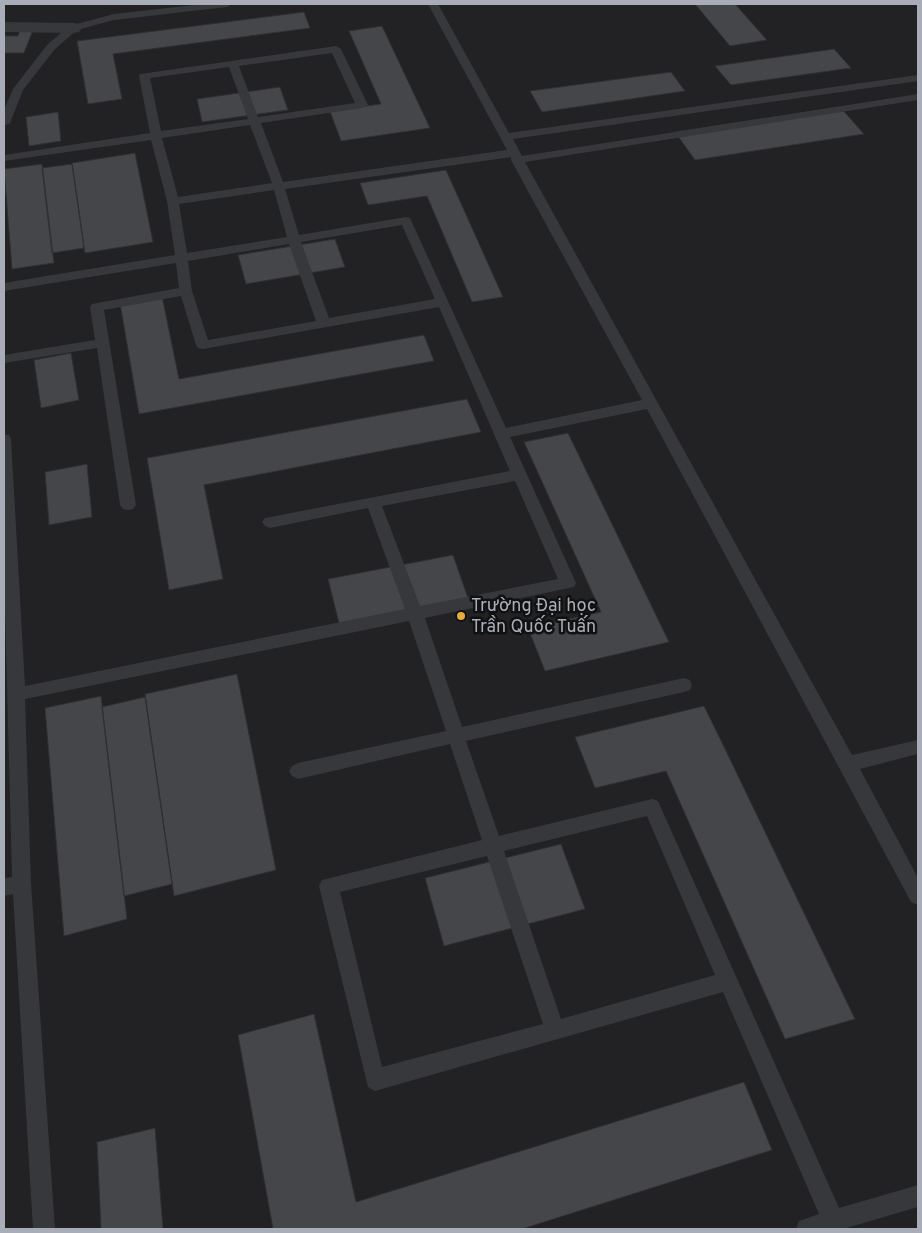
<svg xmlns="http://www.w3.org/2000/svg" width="922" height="1233" font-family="Overpass,sans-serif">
<rect width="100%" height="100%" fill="#161617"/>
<path fill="#222224" d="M 4,4 L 918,4 L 918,1229 L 4,1229 Z"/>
<path fill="#45464a" stroke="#303033" d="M 695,4 L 735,4 L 767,40 L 730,46 Z
M 304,12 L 310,28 L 113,54 L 122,99 L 88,104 L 77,41 Z
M 382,26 L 430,128 L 341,141 L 330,111 L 381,104 L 349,31 Z
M 20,30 L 33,30 L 24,53 L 4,53 L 4,36 L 18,36 Z
M 834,49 L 851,68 L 731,85 L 715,66 Z
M 671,72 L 685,91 L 542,112 L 530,91 Z
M 280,87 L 288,110 L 202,122 L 197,99 Z
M 840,107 L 864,134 L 695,160 L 675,132 Z
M 58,112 L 61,141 L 29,146 L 26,117 Z
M 135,153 L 153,242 L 85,253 L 72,163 Z
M 42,164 L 54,263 L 12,269 L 4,169 Z
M 72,164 L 84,248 L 52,253 L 42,168 Z
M 446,170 L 503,297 L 472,302 L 427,196 L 368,205 L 360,183 Z
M 335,239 L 345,267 L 246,284 L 238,255 Z
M 162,296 L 179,379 L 424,335 L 434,361 L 139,414 L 120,303 Z
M 71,353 L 79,400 L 41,408 L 34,360 Z
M 467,399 L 481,432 L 204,485 L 223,579 L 169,590 L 147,458 Z
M 568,433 L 669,642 L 545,671 L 528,628 L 601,612 L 524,442 Z
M 87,464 L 92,517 L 49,525 L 45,472 Z
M 453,555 L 469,601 L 340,627 L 328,579 Z
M 237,674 L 276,870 L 174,896 L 145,694 Z
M 101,696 L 127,919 L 64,936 L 45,708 Z
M 145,697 L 172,884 L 124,896 L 102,707 Z
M 704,706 L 728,755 L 855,1019 L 785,1039 L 666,771 L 595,788 L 575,737 Z
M 561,844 L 585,909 L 444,946 L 425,878 Z
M 314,1014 L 356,1202 L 744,1082 L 772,1150 L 522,1229 L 273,1229 L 238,1035 Z
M 155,1128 L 163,1229 L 101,1229 L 97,1142 Z"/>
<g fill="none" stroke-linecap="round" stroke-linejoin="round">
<path fill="#37383c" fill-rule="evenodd" d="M 203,4 L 232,4 L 227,7 L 114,20 L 77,30 L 55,49 L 23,90 L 10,123 L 4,126 L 4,110 L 13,89 L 47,45 L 69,26 L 114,14 Z
M 428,4 L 438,4 L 509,133 L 918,75 L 918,81 L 513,139 L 522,156 L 918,94 L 918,100 L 525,162 L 852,755 L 918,740 L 918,754 L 860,769 L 918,878 L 918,905 L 911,902 L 647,409 L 510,437 L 576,583 L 574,587 L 425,618 L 462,727 L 684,678 L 690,680 L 692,685 L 690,690 L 684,692 L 466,741 L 499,836 L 652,799 L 658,801 L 839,1208 L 918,1185 L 918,1207 L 843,1229 L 796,1229 L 799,1221 L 819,1214 L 723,992 L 375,1091 L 368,1087 L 319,886 L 322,880 L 482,840 L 450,744 L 298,779 L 292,776 L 289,771 L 292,766 L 298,763 L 446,731 L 409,621 L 25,699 L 31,883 L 55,1229 L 33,1229 L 13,894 L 4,896 L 4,878 L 12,877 L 4,572 L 4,434 L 9,435 L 11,439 L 25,686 L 405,609 L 368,508 L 270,528 L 265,526 L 262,522 L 265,518 L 510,471 L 439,307 L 203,349 L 198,348 L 196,345 L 181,296 L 104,310 L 136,505 L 133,509 L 128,510 L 123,509 L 120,505 L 97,348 L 4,363 L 4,355 L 95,340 L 90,307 L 92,304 L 179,288 L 176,263 L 4,291 L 4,283 L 175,255 L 167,201 L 151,140 L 4,161 L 4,155 L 150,133 L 139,76 L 140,74 L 336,46 L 341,49 L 368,105 L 362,108 L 261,123 L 283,182 L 507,150 ZM 332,53 L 355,103 L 258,117 L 239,66 ZM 229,67 L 248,119 L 161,131 L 150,78 ZM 250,125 L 272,183 L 178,197 L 162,138 ZM 511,157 L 511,160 L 642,400 L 506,428 L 410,218 L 406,217 L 299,235 L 285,189 ZM 274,190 L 287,237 L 187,253 L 179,204 ZM 402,225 L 435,299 L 329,318 L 301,242 ZM 289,244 L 316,321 L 208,340 L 192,291 L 188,261 ZM 515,481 L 558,579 L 420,606 L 382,506 ZM 647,816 L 715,975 L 561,1019 L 504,851 ZM 487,856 L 543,1024 L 382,1067 L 340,892 Z"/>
<path fill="#37383c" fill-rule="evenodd" d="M 4,22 L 73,23 L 79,24 L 82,28 L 79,32 L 73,33 L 4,32 Z"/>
</g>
<circle fill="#e6aa3f" stroke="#111112" stroke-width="2" cx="461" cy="616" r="5"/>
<g text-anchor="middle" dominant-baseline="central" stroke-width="5" stroke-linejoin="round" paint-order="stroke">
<g font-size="18" fill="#a8adb7" stroke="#111112" text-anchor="start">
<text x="471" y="606">Trường Đại học<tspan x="471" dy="21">Trần Quốc Tuấn</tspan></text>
</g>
</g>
<rect width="922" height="1233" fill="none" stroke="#a8adb7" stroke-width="10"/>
</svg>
